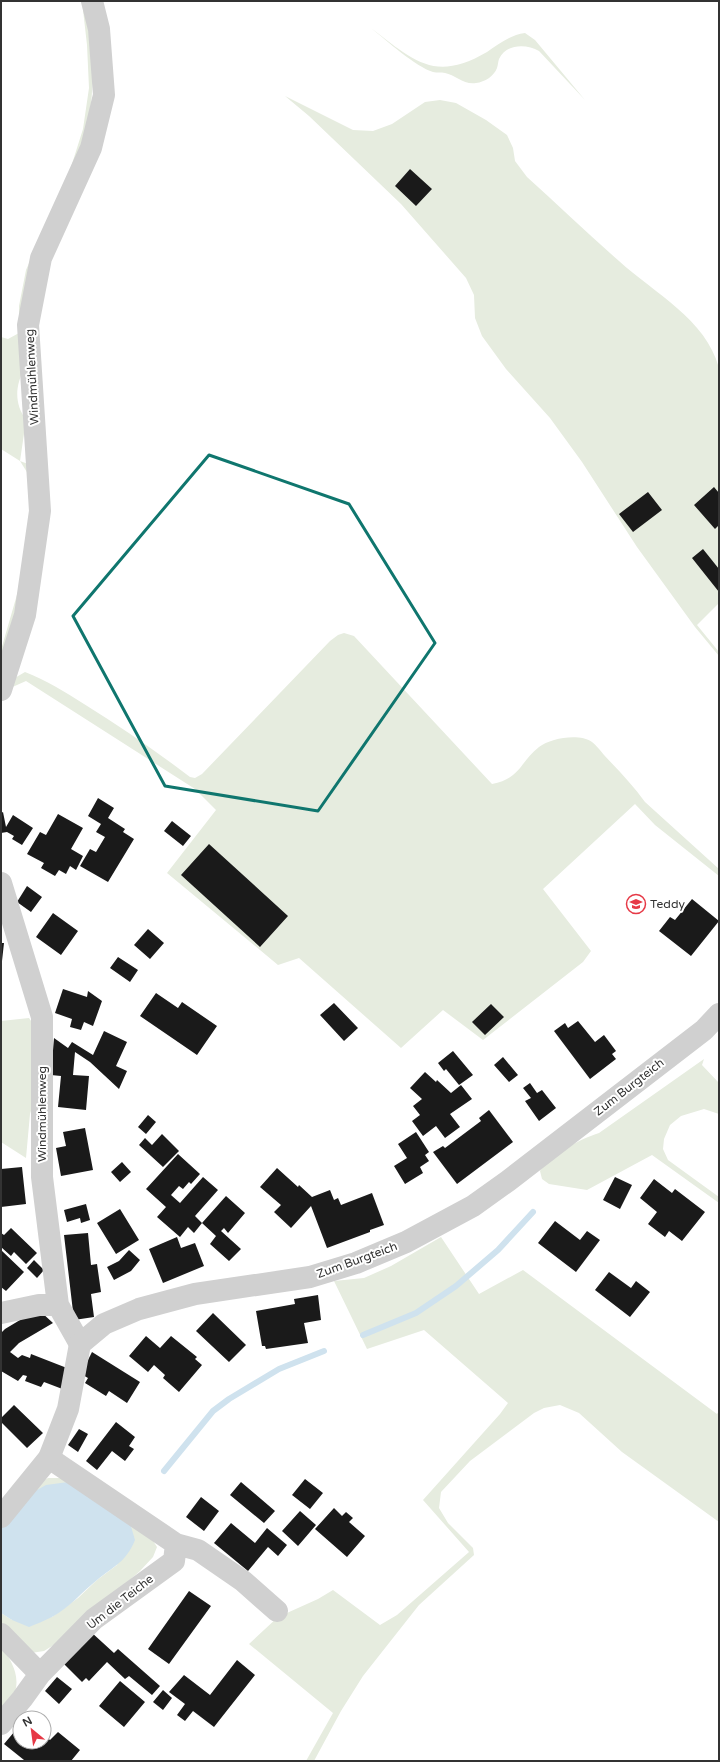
<svg xmlns="http://www.w3.org/2000/svg" width="720" height="1762" font-family="'Varela Round',sans-serif">
<rect width="100%" height="100%" fill="#fff"/>
<path fill="#e6ecdf" d="M 82,1 L 86,1 C 98,61 95,122 72,179 C 59,209 41,236 33,268 C 25,301 25,334 25,367 C 15,386 14,403 26,420 L 20,461 L 28,464 L 32,468 L 35,480 L 31,553 L 18,614 L 1,672 L 1,650 L 27,560 L 31,512 L 30,477 L 20,461 L 1,449 L 1,337 L 8,339 L 19,333 L 19,306 L 26,270 L 71,167 L 83,129 L 89,88 L 87,45 Z
M 371,28 C 413,60 434,83 487,52 C 499,44 510,35 525,33 L 535,40 L 585,100 L 539,51 C 527,44 507,43 499,59 C 498,62 498,65 497,68 C 494,76 485,82 476,83 C 464,85 455,75 445,73 C 441,72 437,73 433,72 C 416,67 386,40 371,28 Z
M 285,96 L 353,130 L 373,131 L 392,124 L 425,102 L 440,100 L 456,103 L 486,120 L 507,135 L 513,148 L 515,161 L 527,177 C 558,205 588,234 619,261 C 654,293 706,319 719,368 L 719,603 L 697,625 L 719,652 L 719,656 L 695,627 L 637,547 L 582,462 L 550,418 L 506,369 L 482,336 L 475,318 L 474,295 L 466,278 L 401,204 L 309,116 Z
M 344,633 L 354,636 L 492,784 C 520,779 520,762 539,747 C 551,738 579,733 592,742 C 596,745 601,751 604,755 C 618,770 633,785 645,802 L 719,869 L 719,876 L 655,825 L 635,804 L 543,889 L 591,951 L 583,962 L 483,1040 L 443,1010 L 401,1048 L 299,958 L 278,965 L 167,873 L 216,810 L 195,789 L 26,681 L 8,689 L 13,679 L 25,672 C 46,680 65,692 84,704 C 121,727 156,751 190,777 L 195,778 L 202,774 L 330,641 L 338,635 Z
M 29,1018 L 36,1028 L 35,1098 L 30,1114 L 26,1158 L 1,1142 L 1,1021 Z
M 704,1059 L 702,1065 L 719,1083 L 719,1114 L 704,1109 L 681,1116 L 670,1125 L 664,1139 L 663,1149 L 668,1160 L 719,1197 L 719,1203 L 652,1155 L 587,1190 L 549,1184 L 542,1179 L 540,1171 C 552,1154 580,1139 599,1133 Z
M 441,1237 L 479,1294 L 523,1270 L 717,1414 L 719,1411 L 719,1522 L 622,1452 L 579,1413 L 560,1405 L 544,1408 L 534,1413 L 470,1461 L 441,1492 L 439,1508 L 448,1523 L 473,1548 L 474,1555 L 419,1605 L 363,1676 L 341,1711 L 314,1761 L 306,1761 L 333,1713 L 249,1644 L 278,1617 L 318,1599 L 333,1590 L 380,1625 L 397,1615 L 469,1552 L 423,1500 L 500,1414 L 508,1403 L 424,1330 L 367,1349 L 334,1281 L 364,1278 L 391,1266 Z
M 48,1478 L 66,1478 L 88,1487 L 1,1525 L 30,1489 Z
M 130,1523 L 150,1536 L 157,1547 L 153,1557 L 140,1571 L 57,1643 L 44,1651 L 31,1653 L 1,1626 L 1,1613 L 12,1620 L 52,1617 L 78,1598 L 97,1580 L 117,1565 Z
M 1,1646 C 12,1661 22,1678 13,1697 C 10,1702 5,1707 1,1712 Z"/>
<path fill="#cfe2ee" d="M 68,1482 L 130,1523 L 135,1540 C 126,1562 114,1566 97,1580 C 82,1592 69,1608 52,1617 C 44,1621 36,1624 29,1627 L 12,1620 L 1,1613 L 1,1526 L 26,1496 L 46,1485 Z"/>
<g fill="none" stroke-linecap="round" stroke-linejoin="round">
<path stroke="#cfe2ee" stroke-width="6" d="M 363,1335 L 416,1313 L 456,1286 L 498,1250 L 533,1212
M 164,1471 L 213,1411 L 229,1399 L 279,1369 L 324,1351"/>
</g>
<path fill="#1a1a1a" d="M 410,169 L 432,189 L 416,206 L 395,186 Z
M 714,487 L 719,493 L 719,525 L 715,529 L 694,505 Z
M 648,492 L 662,510 L 633,532 L 619,514 Z
M 703,549 L 719,569 L 719,592 L 692,558 Z
M 98,798 L 114,808 L 108,818 L 125,829 L 123,832 L 134,839 L 108,882 L 80,866 L 90,849 L 96,852 L 105,837 L 96,832 L 101,824 L 88,816 Z
M 3,812 L 6,827 L 13,815 L 33,828 L 22,845 L 12,839 L 14,836 L 7,832 L 1,833 L 1,813 Z
M 58,814 L 83,828 L 71,849 L 83,856 L 76,870 L 70,866 L 66,874 L 59,870 L 55,876 L 41,868 L 44,863 L 27,854 L 40,832 L 46,835 Z
M 172,821 L 191,836 L 183,846 L 164,831 Z
M 209,844 L 288,916 L 260,947 L 181,875 Z
M 27,886 L 42,897 L 31,912 L 17,902 Z
M 692,899 L 719,921 L 691,956 L 659,931 L 670,917 L 675,920 Z
M 53,913 L 78,931 L 61,955 L 36,937 Z
M 148,929 L 164,943 L 150,959 L 134,945 Z
M 1,943 L 4,943 L 2,961 L 1,961 Z
M 118,957 L 138,970 L 130,982 L 110,968 Z
M 63,989 L 87,997 L 88,991 L 102,1001 L 93,1026 L 84,1022 L 81,1030 L 70,1027 L 72,1019 L 55,1013 Z
M 156,993 L 178,1008 L 182,1002 L 217,1026 L 197,1055 L 140,1016 Z
M 334,1003 L 358,1028 L 344,1041 L 320,1015 Z
M 491,1004 L 504,1017 L 485,1035 L 472,1022 Z
M 578,1021 L 595,1042 L 604,1035 L 616,1051 L 612,1054 L 616,1059 L 590,1079 L 554,1031 L 565,1023 L 568,1028 Z
M 104,1031 L 127,1042 L 116,1066 L 127,1071 L 119,1089 L 90,1062 L 75,1052 L 73,1075 L 89,1076 L 86,1110 L 58,1107 L 61,1076 L 51,1075 L 54,1038 L 68,1048 L 72,1042 L 93,1055 Z
M 453,1051 L 473,1075 L 459,1085 L 446,1069 L 444,1071 L 438,1063 Z
M 503,1057 L 518,1075 L 509,1082 L 494,1065 Z
M 425,1072 L 436,1082 L 437,1080 L 451,1093 L 461,1085 L 472,1099 L 450,1114 L 460,1127 L 445,1138 L 436,1126 L 423,1136 L 412,1121 L 420,1115 L 413,1106 L 422,1099 L 410,1088 Z
M 530,1083 L 537,1093 L 542,1090 L 556,1108 L 539,1121 L 525,1101 L 531,1098 L 523,1088 Z
M 489,1110 L 513,1142 L 457,1184 L 433,1152 L 443,1146 L 445,1148 L 481,1121 L 479,1118 Z
M 148,1115 L 156,1122 L 146,1134 L 138,1127 Z
M 85,1128 L 93,1170 L 61,1176 L 56,1148 L 66,1146 L 63,1132 Z
M 416,1132 L 429,1152 L 425,1155 L 429,1161 L 420,1167 L 423,1173 L 405,1184 L 394,1166 L 407,1158 L 398,1144 Z
M 162,1134 L 179,1151 L 163,1167 L 139,1145 L 145,1138 L 152,1145 Z
M 178,1154 L 200,1174 L 191,1184 L 189,1182 L 183,1189 L 179,1186 L 171,1195 L 180,1203 L 203,1177 L 218,1190 L 195,1216 L 202,1223 L 194,1233 L 188,1227 L 180,1237 L 157,1217 L 166,1207 L 146,1189 Z
M 122,1162 L 131,1172 L 120,1182 L 111,1172 Z
M 22,1167 L 26,1204 L 1,1207 L 1,1169 Z
M 277,1168 L 298,1187 L 299,1185 L 312,1197 L 330,1190 L 334,1200 L 338,1198 L 341,1205 L 372,1193 L 384,1225 L 370,1230 L 370,1232 L 327,1248 L 311,1206 L 291,1228 L 274,1212 L 281,1205 L 260,1187 Z
M 615,1177 L 632,1185 L 620,1209 L 603,1200 Z
M 654,1179 L 672,1193 L 675,1189 L 705,1212 L 682,1241 L 669,1231 L 665,1237 L 648,1224 L 657,1212 L 640,1198 Z
M 226,1196 L 245,1213 L 228,1233 L 224,1228 L 221,1231 L 241,1249 L 229,1261 L 210,1244 L 216,1236 L 202,1223 Z
M 86,1204 L 90,1220 L 81,1223 L 80,1218 L 67,1222 L 64,1210 Z
M 120,1209 L 139,1240 L 116,1254 L 97,1223 Z
M 555,1221 L 580,1240 L 587,1231 L 600,1240 L 576,1272 L 538,1243 Z
M 11,1228 L 37,1253 L 26,1264 L 14,1252 L 11,1256 L 1,1247 L 1,1233 L 4,1235 Z
M 88,1233 L 91,1265 L 97,1264 L 101,1292 L 91,1294 L 94,1317 L 74,1320 L 64,1235 Z
M 177,1237 L 181,1248 L 195,1243 L 204,1266 L 163,1283 L 149,1249 Z
M 1,1250 L 24,1272 L 6,1291 L 1,1287 Z
M 129,1250 L 140,1260 L 131,1271 L 114,1280 L 107,1267 L 119,1261 Z
M 34,1260 L 44,1270 L 37,1278 L 27,1268 Z
M 609,1272 L 631,1288 L 636,1281 L 650,1292 L 630,1317 L 595,1290 Z
M 318,1295 L 321,1320 L 304,1323 L 308,1343 L 266,1349 L 265,1346 L 262,1346 L 256,1311 L 295,1304 L 294,1299 Z
M 41,1312 L 53,1323 L 19,1343 L 10,1352 L 18,1358 L 22,1355 L 30,1358 L 31,1354 L 72,1370 L 65,1390 L 44,1382 L 41,1387 L 25,1381 L 27,1376 L 23,1375 L 18,1381 L 1,1371 L 1,1333 L 5,1329 L 30,1314 Z
M 213,1313 L 246,1345 L 229,1362 L 196,1331 Z
M 146,1336 L 160,1348 L 171,1336 L 197,1357 L 195,1359 L 202,1365 L 179,1392 L 163,1378 L 165,1375 L 154,1365 L 148,1372 L 129,1356 Z
M 92,1352 L 140,1382 L 127,1403 L 109,1391 L 106,1396 L 85,1383 L 88,1378 L 81,1374 Z
M 14,1405 L 43,1433 L 27,1448 L 1,1422 L 1,1418 Z
M 116,1422 L 135,1437 L 129,1446 L 134,1449 L 125,1461 L 112,1451 L 97,1470 L 86,1461 Z
M 79,1429 L 88,1434 L 78,1452 L 68,1445 Z
M 305,1479 L 323,1493 L 310,1509 L 292,1495 Z
M 241,1482 L 275,1511 L 264,1523 L 230,1495 Z
M 201,1497 L 219,1511 L 204,1531 L 186,1517 Z
M 334,1508 L 342,1516 L 346,1512 L 353,1518 L 349,1522 L 365,1536 L 347,1557 L 315,1529 Z
M 300,1511 L 316,1525 L 298,1546 L 282,1531 Z
M 231,1523 L 255,1543 L 267,1528 L 287,1545 L 278,1556 L 268,1547 L 248,1571 L 214,1543 Z
M 189,1591 L 211,1606 L 169,1664 L 148,1649 Z
M 91,1632 L 114,1653 L 118,1649 L 160,1686 L 152,1695 L 129,1676 L 125,1679 L 107,1662 L 89,1681 L 86,1678 L 82,1682 L 63,1663 Z
M 237,1660 L 255,1675 L 214,1727 L 193,1711 L 185,1721 L 177,1715 L 185,1704 L 169,1692 L 184,1675 L 210,1695 Z
M 57,1677 L 72,1689 L 59,1704 L 45,1691 Z
M 120,1681 L 145,1702 L 124,1727 L 99,1706 Z
M 163,1690 L 172,1698 L 163,1710 L 153,1702 Z
M 20,1725 L 20,1742 L 44,1742 L 44,1735 L 50,1740 L 58,1732 L 80,1750 L 71,1761 L 23,1761 L 24,1760 L 4,1744 Z"/>
<g fill="none" stroke-linecap="round" stroke-linejoin="round">
<path stroke="#d0d0d0" stroke-width="22" d="M 1,690 L 25,615 L 40,511 L 28,325 L 41,258 L 91,148 L 104,95 L 99,29 L 92,1
M 1,883 L 42,1017 L 42,1177 L 58,1305 L 80,1344
M 1,1313 L 39,1305 L 58,1305
M 176,1544 L 198,1550 L 243,1581 L 277,1611
M 1,1634 L 40,1674
M 1,1724 L 22,1699 L 40,1674 L 94,1619 L 174,1561 L 176,1544 L 49,1458"/>
<path stroke="#d0d0d0" stroke-width="22" d="M 1,1517 L 49,1458 L 68,1409 L 80,1344 L 104,1324 L 139,1309 L 195,1294 L 310,1277 L 356,1263 L 406,1242 L 473,1206 L 508,1181 L 704,1030 L 719,1014"/>
</g>
<path fill="none" stroke="#0f766e" stroke-width="3" stroke-linejoin="round" d="M 209,455 L 349,504 L 435,643 L 318,811 L 165,786 L 73,616 Z"/>
<defs>
<g id="school-ring" transform="scale(1)"><circle r="9.5" fill="#fff" stroke="#e63946" stroke-width="1.5"/><path d="M0-5L7-2L0 1L-7-2ZM-4 1L0 2.5L4 1V4Q0 6-4 4Z" fill="#e63946"/></g>
</defs>
<g fill-rule="evenodd">
<use href="#school-ring" x="636" y="904"/>
</g>
<g text-anchor="middle" dominant-baseline="central" stroke-width="4" stroke-linejoin="round" paint-order="stroke">
<g font-size="12" fill="#333" stroke="#fff">
<text transform="translate(32 377) rotate(-93)">Windmühlenweg</text>
<text transform="translate(629 1087) rotate(-38)">Zum Burgteich</text>
<text transform="translate(42 1114) rotate(-90)">Windmühlenweg</text>
<text transform="translate(357 1260) rotate(-20)">Zum Burgteich</text>
<text transform="translate(120 1602) rotate(-38)">Um die Teiche</text>
</g>
<g font-size="12" fill="#333" stroke="#fff" text-anchor="start">
<text x="650" y="904">Teddy</text>
</g>
</g>
<rect width="720" height="1762" fill="none" stroke="#333333" stroke-width="4"/>
<g transform="translate(32 1730) rotate(331)"><circle r="19" fill="#ffffff" stroke="#adadad"/>
<path d="M0-3L7 15L0 10L-7 15Z" fill="#e63946"/>
<text y="-6" font-size="11" font-weight="bold" text-anchor="middle" fill="#333333">N</text>
</g>
</svg>
